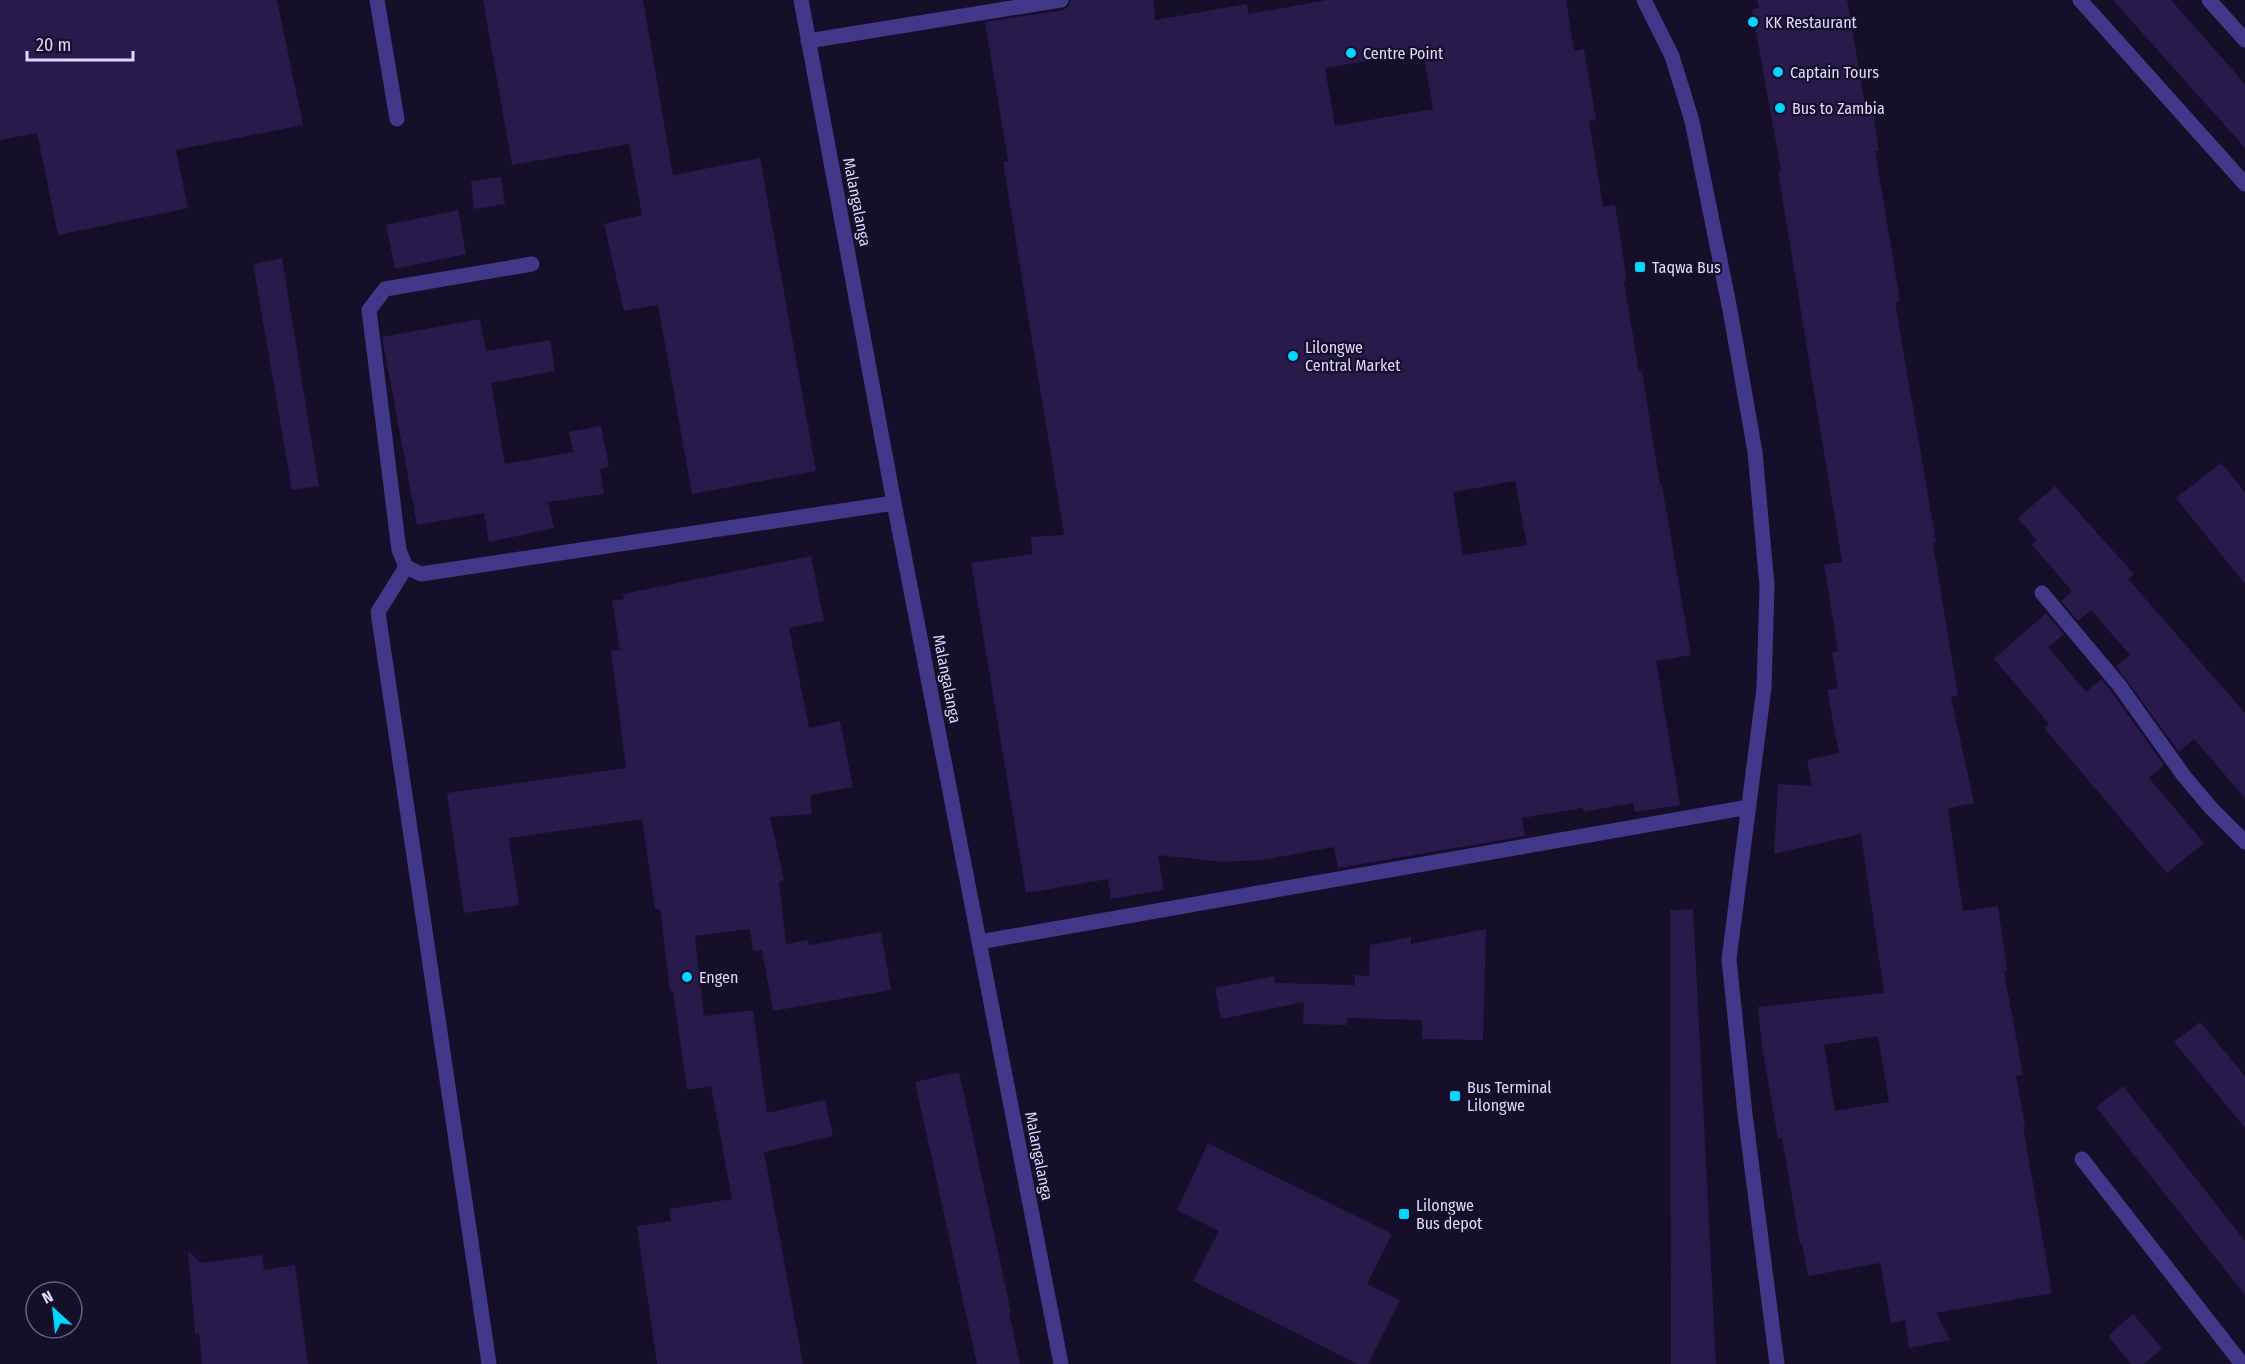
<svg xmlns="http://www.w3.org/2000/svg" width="2245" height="1364" font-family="'Fira Sans Condensed',sans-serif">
<rect width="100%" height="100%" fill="#150f29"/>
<path fill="#281a4b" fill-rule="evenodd" d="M 0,0 L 277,0 L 303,125 L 176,150 L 188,208 L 58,235 L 37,133 L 0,140 Z
M 483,0 L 643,0 L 673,175 L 760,158 L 816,471 L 692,494 L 658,305 L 624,311 L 604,224 L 642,215 L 629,144 L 512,165 Z
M 1071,0 L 1154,0 L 1155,20 L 1247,4 L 1248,14 L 1328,0 L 1566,0 L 1574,51 L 1584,49 L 1596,120 L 1589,121 L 1603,207 L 1615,205 L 1627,281 L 1624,281 L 1639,372 L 1642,371 L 1660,485 L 1662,485 L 1691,655 L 1656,661 L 1680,805 L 1635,812 L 1633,803 L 1583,812 L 1583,808 L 1522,818 L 1525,836 L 1338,868 L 1334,847 L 1261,860 L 1223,862 L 1158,855 L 1164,890 L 1111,899 L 1108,879 L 1026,893 L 971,563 L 1032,554 L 1031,537 L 1064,535 L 1003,162 L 1008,161 L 985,22 L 1063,10 L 1068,7 ZM 1419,52 L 1423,52 L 1433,109 L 1335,126 L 1325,68 ZM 1515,481 L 1527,545 L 1463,555 L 1453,492 Z
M 1757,0 L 1847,0 L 1865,103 L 1871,102 L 1879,151 L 1875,151 L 1900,301 L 1895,302 L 1936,542 L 1933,543 L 1958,696 L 1951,697 L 1974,803 L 1948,808 L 1963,911 L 1998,906 L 2007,971 L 2004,971 L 2023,1075 L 2016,1076 L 2025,1125 L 2023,1126 L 2052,1293 L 1936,1313 L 1950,1340 L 1909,1348 L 1905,1320 L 1891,1323 L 1880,1263 L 1808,1276 L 1802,1243 L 1800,1244 L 1782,1138 L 1778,1139 L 1762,1046 L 1758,1007 L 1884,993 L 1861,834 L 1774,854 L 1778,784 L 1812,786 L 1807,760 L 1839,753 L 1827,690 L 1838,688 L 1832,652 L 1838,651 L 1824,565 L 1842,562 L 1778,171 L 1781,171 L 1752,9 L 1759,8 ZM 1878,1036 L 1889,1102 L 1835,1111 L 1824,1045 Z
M 2113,0 L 2171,0 L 2245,84 L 2245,148 Z
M 501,177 L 505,204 L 474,209 L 471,181 Z
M 458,210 L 466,254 L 395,269 L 386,225 Z
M 282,258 L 319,486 L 292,490 L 253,264 Z
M 480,319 L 486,351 L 550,340 L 555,371 L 491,383 L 505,464 L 573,452 L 569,432 L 601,426 L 609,467 L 600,469 L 604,494 L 548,502 L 554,528 L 489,542 L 484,513 L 417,525 L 382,337 Z
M 2221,463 L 2245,492 L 2245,584 L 2176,498 Z
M 2055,486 L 2134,574 L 2128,579 L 2245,713 L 2245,798 L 2194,739 L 2179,752 L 2116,666 L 2130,655 L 2091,610 L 2078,621 L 2061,601 L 2072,591 L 2032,545 L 2037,541 L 2018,518 Z
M 811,556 L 824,621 L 789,628 L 809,728 L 840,721 L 853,787 L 810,795 L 812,814 L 770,817 L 784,880 L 779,882 L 786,944 L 808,940 L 809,945 L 881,932 L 891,990 L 773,1011 L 762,950 L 753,951 L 750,929 L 695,936 L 704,1016 L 753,1010 L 767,1113 L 825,1100 L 833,1136 L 764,1152 L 803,1364 L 657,1364 L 637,1226 L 671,1221 L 669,1209 L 732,1199 L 711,1086 L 687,1090 L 673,991 L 670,991 L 660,909 L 655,909 L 642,819 L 509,838 L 519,905 L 464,913 L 447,793 L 626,768 L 611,651 L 620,650 L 612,601 L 624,599 L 623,594 Z
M 2046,613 L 2064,634 L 2048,647 L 2086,692 L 2101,679 L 2111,691 L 2164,765 L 2149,778 L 2204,843 L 2167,873 L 2044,728 L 2049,724 L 1994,659 Z
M 1693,909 L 1703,1103 L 1716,1364 L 1671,1364 L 1670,910 Z
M 1486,929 L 1483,1040 L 1422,1039 L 1422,1020 L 1347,1018 L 1347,1025 L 1303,1024 L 1304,1002 L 1221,1019 L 1215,988 L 1274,976 L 1275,983 L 1355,985 L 1355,975 L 1369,976 L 1370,945 L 1411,937 L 1411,944 Z
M 2200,1022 L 2245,1076 L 2245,1128 L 2174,1042 Z
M 959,1072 L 1011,1312 L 1009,1313 L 1020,1364 L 977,1364 L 915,1082 Z
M 2123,1086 L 2245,1241 L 2245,1295 L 2096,1107 Z
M 1208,1143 L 1392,1234 L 1367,1284 L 1400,1300 L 1368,1364 L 1357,1364 L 1193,1281 L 1219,1231 L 1177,1210 Z
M 188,1251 L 201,1263 L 262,1255 L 264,1270 L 295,1265 L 308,1364 L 202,1364 L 199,1333 L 195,1334 Z
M 2133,1314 L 2162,1349 L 2144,1364 L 2131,1364 L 2108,1336 Z"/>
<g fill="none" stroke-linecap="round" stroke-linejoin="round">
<path stroke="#41388a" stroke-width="15" d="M 377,0 L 397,119
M 801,0 L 894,503 L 1061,1364
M 1644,0 L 1672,56 L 1692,121 L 1730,310 L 1755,452 L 1767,586 L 1764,688 L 1729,959 L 1745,1114 L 1777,1364
M 2080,0 L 2245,184
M 2209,0 L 2245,40
M 808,41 L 1061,0
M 532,264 L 385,289 L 369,310 L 399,550 L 406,567 L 421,574 L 894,503
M 406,567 L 378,612 L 489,1364
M 2042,593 L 2119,685 L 2184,776 L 2211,808 L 2245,842
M 979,942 L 1749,807
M 2082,1159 L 2242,1364"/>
</g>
<g fill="#04d5ff" stroke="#150f29" stroke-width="2">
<circle cx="1753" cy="22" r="6"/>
<circle cx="1351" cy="53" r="6"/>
<circle cx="1778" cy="72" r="6"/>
<circle cx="1780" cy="108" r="6"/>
<rect x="1634" y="261" width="12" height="12" rx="3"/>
<circle cx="1293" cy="356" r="6"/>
<circle cx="687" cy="977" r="6"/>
<rect x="1449" y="1090" width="12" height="12" rx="3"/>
<rect x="1398" y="1208" width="12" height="12" rx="3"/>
</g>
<g text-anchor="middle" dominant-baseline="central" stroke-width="4.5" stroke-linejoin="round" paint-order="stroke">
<g font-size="16" fill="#dfd8ff" stroke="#150f29" text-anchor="start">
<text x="1765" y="22">KK Restaurant</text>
<text x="1363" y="53">Centre Point</text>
<text x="1790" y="72">Captain Tours</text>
<text x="1792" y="108">Bus to Zambia</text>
<text x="1652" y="267">Taqwa Bus</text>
<text x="1305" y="347">Lilongwe<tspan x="1305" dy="18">Central Market</tspan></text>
<text x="699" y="977">Engen</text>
<text x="1467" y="1087">Bus Terminal<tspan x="1467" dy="18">Lilongwe</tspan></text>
<text x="1416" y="1205">Lilongwe<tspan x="1416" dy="18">Bus depot</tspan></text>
</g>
<g font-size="16" fill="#dfd8ff" stroke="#150f29">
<text transform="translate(857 202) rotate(79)">Malangalanga</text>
<text transform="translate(947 679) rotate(79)">Malangalanga</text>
<text transform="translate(1039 1156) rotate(79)">Malangalanga</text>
</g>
</g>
<g transform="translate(54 1310) rotate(333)"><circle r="28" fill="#150f29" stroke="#665f7f" stroke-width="1.5"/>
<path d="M0-4.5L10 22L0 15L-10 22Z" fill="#04d5ff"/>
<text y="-9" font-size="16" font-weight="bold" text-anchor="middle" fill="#dfd8ff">N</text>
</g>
<path d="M27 51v9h106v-9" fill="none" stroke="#dfd8ff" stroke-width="3"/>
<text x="36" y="51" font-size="18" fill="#dfd8ff" stroke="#150f29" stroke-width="4.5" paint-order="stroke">20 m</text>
</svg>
